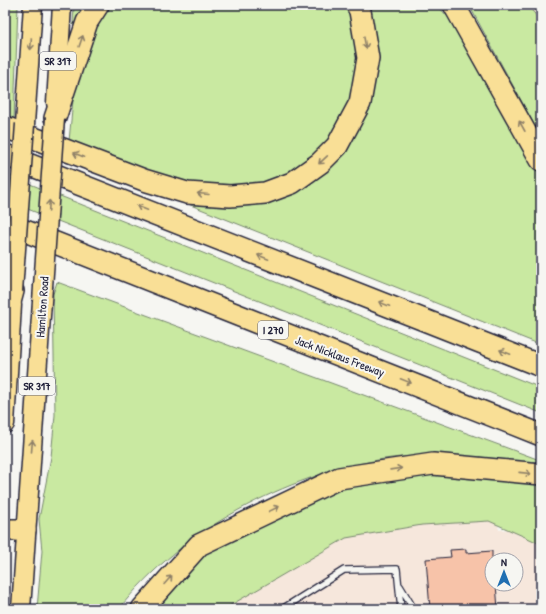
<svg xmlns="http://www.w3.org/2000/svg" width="546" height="614" font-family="'Patrick Hand',sans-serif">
<rect width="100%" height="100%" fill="#f6f6f2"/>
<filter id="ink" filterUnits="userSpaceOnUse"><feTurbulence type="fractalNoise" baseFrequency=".025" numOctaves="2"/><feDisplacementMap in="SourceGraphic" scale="8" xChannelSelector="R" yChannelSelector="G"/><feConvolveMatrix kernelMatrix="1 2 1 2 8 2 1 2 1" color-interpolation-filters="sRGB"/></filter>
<g filter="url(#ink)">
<path fill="#f6e7dc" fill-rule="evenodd" d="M 527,5 L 541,5 L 541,21 L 540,20 Z
M 489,521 L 498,525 L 499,530 L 512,529 L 541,538 L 541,609 L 219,609 L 342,533 L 376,533 L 422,525 ZM 492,560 L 516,560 L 516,584 L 492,584 Z"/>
<path fill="#c9e9a1" stroke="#76866e" d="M 5,5 L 18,5 L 14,119 L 5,116 Z
M 74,5 L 87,5 L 77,25 L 73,25 Z
M 105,5 L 348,5 L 360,58 L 356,86 L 345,118 L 324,146 L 302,167 L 274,181 L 239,188 L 177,182 L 69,141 L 73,100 L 84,51 Z
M 365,5 L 437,5 L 459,29 L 541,170 L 541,345 L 183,202 L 255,199 L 347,142 Z
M 469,5 L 527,5 L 541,21 L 541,137 Z
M 5,174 L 541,388 L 541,413 L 5,200 Z
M 57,282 L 537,459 L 535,464 C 485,456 434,452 384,459 C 286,475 181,530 119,609 L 37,609 L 42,551 L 39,519 L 51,457 L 55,415 L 53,294 Z
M 452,473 L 541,482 L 541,544 L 489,521 L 422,525 L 346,538 L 224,609 L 145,609 L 185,568 L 219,543 L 318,495 L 405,475 Z"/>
<path fill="#f7c3a9" stroke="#22223b" d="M 466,549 L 466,553 L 492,551 L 492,584 L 496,584 L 498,609 L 430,609 L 426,559 L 451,557 L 450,550 Z"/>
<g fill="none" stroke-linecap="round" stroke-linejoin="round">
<g stroke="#22223b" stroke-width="8">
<path id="lane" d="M 400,586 L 414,609
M 282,609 L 344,570 L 397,569 L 401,609"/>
</g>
<g stroke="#22223b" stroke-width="21">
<path id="primary" d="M 56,103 L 62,5
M 25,124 L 33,5
M 5,424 L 12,305
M 21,609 L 43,287"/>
</g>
<g stroke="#22223b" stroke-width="24">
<path id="highway" d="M 454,5 L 541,160
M 55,118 L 87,22 L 98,5
M 5,127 L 144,180 L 187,193 L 230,196 L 265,193 L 292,183 L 320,163 L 337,146 L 360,103 L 368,58 L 360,11 L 357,5
M 5,155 L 541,366
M 5,223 L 541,435
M 5,321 L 13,291
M 5,530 L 25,530
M 142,609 L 199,545 L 339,478 L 433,464 L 541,474"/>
</g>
<use href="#lane" stroke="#f6f6f2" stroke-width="5.5"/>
<use href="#primary" stroke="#f9df96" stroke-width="18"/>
<use href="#highway" stroke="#f9df96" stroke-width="21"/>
<g stroke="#22223b" stroke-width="21" stroke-linecap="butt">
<path id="primary-bridge" d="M 43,287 L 55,118
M 13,291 L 25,124"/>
</g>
<use href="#primary-bridge" stroke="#f9df96" stroke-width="18"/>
</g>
<defs><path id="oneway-shaft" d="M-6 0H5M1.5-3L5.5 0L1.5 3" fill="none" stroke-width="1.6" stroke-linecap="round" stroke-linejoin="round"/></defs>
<g stroke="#8e8068">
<use href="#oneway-shaft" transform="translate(81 41) rotate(-71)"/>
<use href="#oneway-shaft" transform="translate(365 43) rotate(80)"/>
<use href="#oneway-shaft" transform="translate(31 44) rotate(94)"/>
<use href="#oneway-shaft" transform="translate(522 126) rotate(-119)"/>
<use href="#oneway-shaft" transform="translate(79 155) rotate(-159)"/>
<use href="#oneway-shaft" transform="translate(323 160) rotate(137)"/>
<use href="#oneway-shaft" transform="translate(203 194) rotate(-175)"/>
<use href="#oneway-shaft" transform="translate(49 206) rotate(-86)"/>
<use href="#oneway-shaft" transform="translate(142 208) rotate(-158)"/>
<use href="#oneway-shaft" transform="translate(263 257) rotate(-159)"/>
<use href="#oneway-shaft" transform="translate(384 304) rotate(-158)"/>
<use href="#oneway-shaft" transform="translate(505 352) rotate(-158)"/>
<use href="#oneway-shaft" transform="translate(406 381) rotate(22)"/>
<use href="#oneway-shaft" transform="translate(32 446) rotate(-85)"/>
<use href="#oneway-shaft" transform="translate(396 469) rotate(-8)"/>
<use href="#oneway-shaft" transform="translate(525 473) rotate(6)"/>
<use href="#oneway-shaft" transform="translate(274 509) rotate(-26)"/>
<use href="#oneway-shaft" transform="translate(168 580) rotate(-48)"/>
</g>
</g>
<g text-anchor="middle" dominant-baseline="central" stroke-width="4" stroke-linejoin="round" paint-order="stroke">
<g fill="#f6f6f2" stroke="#626272" stroke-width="1">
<rect x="40" y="52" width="36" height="18" rx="3"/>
<rect x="258" y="321" width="30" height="18" rx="3"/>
<rect x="19" y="377" width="36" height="18" rx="3"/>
</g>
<g font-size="11" font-weight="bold" fill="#22223b">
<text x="58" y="61">SR 317</text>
<text x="273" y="330">I 270</text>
<text x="37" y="386">SR 317</text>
</g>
<g font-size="12" fill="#22223b" stroke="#f6f6f2">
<text transform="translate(42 307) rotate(-86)">Hamilton Road</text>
<text transform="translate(340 356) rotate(21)">Jack Nicklaus Freeway</text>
</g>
</g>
<rect width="546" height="614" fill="none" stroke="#f6f6f2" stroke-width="20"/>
<rect x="10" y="10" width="526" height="594" fill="none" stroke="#22223b" stroke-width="1.5" filter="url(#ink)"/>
<g transform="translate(504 572)"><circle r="19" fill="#f6f6f2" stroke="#a1a1a9"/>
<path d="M0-3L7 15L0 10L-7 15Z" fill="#1f6fb2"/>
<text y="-6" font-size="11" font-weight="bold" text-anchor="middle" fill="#22223b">N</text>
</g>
</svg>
